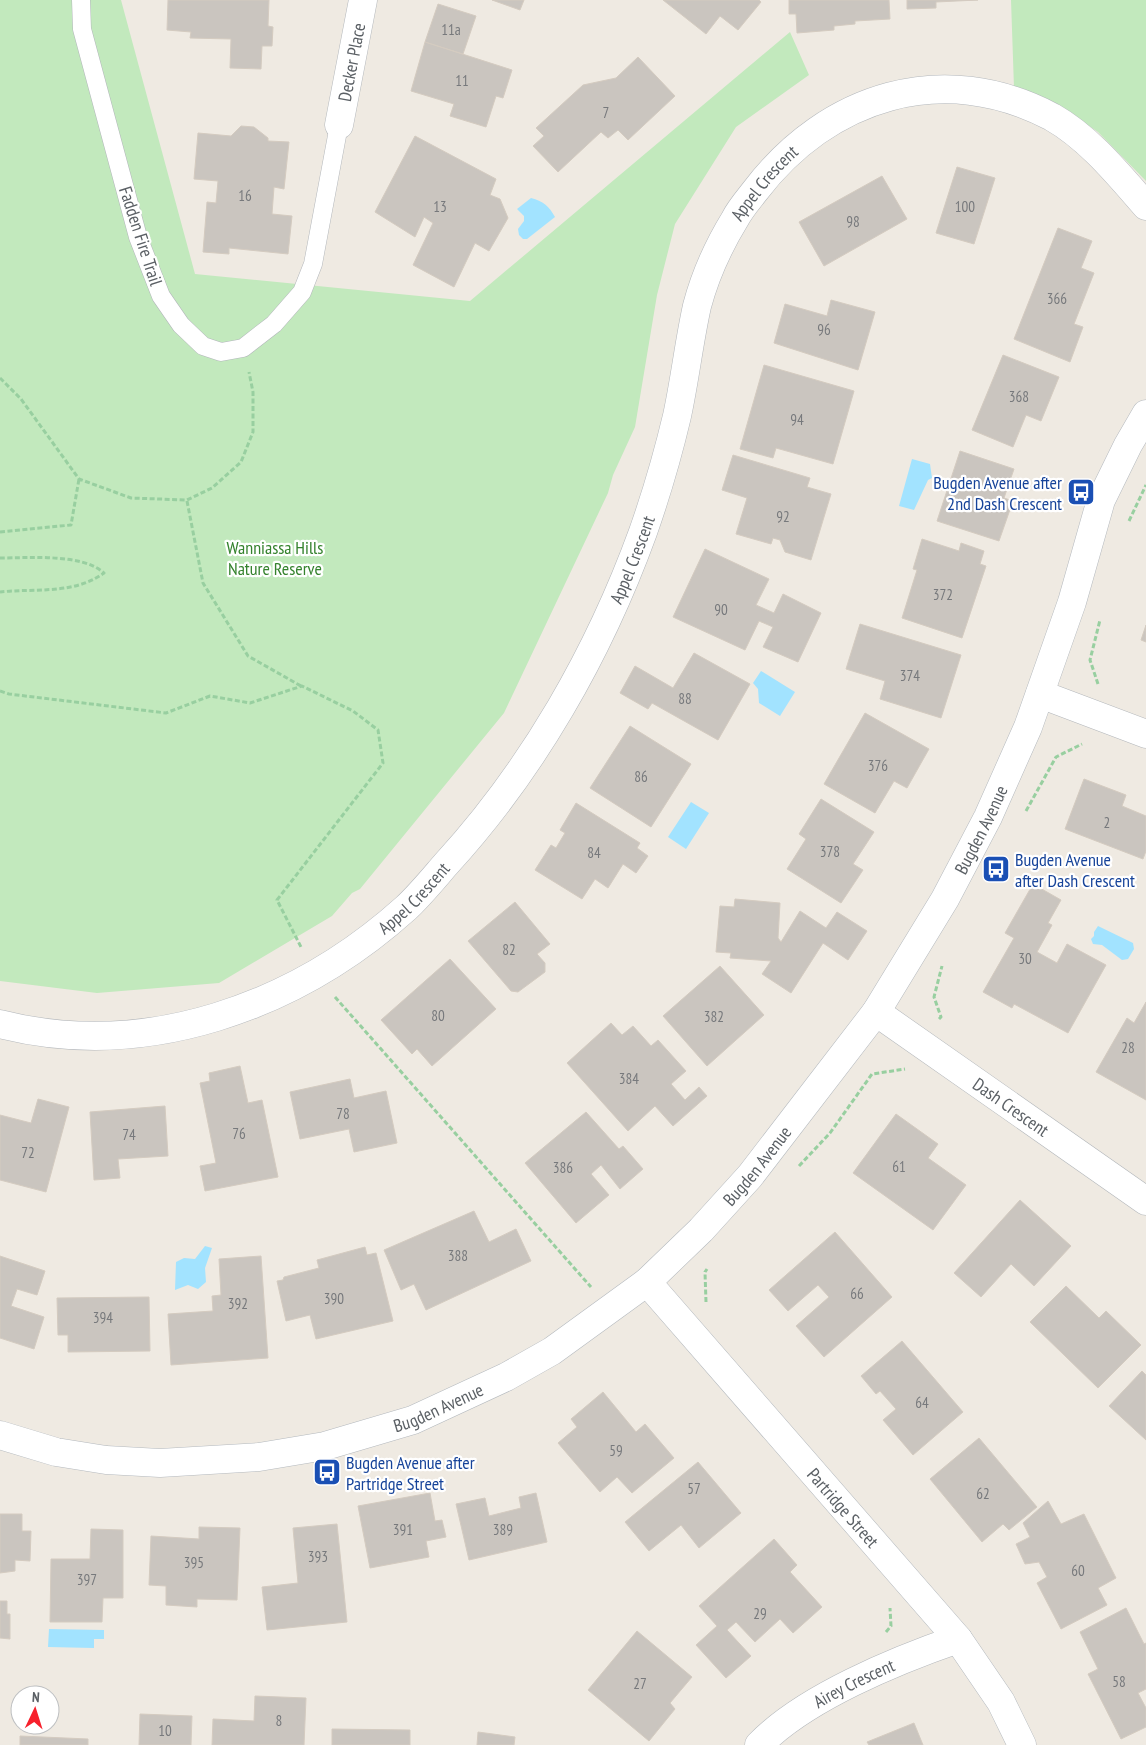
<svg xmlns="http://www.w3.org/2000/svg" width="1146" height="1745" font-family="'PT Sans Narrow',sans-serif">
<rect width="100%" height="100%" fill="#efeae2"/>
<path fill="#c2e9bd" d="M 0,0 L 121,0 L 195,274 L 470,301 L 790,32 L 809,75 L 736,127 L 675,224 L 657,295 L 635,427 L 613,475 L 608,493 L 504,713 L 360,889 L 352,893 L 332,916 L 219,983 L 97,993 L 0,981 Z
M 1011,0 L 1146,0 L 1146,181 L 1098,132 L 1070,113 L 1014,88 Z"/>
<path fill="#a2e3ff" d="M 531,198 C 543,201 549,206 555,217 L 527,239 L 523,239 L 519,235 L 518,229 L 524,221 L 524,216 L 517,209 Z
M 912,459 L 930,464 L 932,478 L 928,480 L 914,510 L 899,506 Z
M 761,671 L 795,692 L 780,716 L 759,703 L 758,689 L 753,683 Z
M 691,802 L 709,813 L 686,849 L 668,837 Z
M 1098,926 L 1133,943 L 1134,949 L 1128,959 L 1122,960 L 1102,945 L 1093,944 L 1091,939 L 1094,936 L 1094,932 Z
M 205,1246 L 212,1248 L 205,1268 L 206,1282 L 198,1289 L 188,1285 L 175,1290 L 176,1262 L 184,1258 L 195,1259 Z
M 49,1629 L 104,1630 L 104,1639 L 94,1639 L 94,1648 L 48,1647 Z"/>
<path fill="#cac5bf" stroke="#d4cbc0" d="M 168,0 L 269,0 L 268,26 L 273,27 L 272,46 L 262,46 L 261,69 L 230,68 L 231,39 L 190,38 L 191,32 L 167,30 Z
M 492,0 L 524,0 L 520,10 Z
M 663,0 L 759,0 L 761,2 L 738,30 L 720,16 L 706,34 Z
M 789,0 L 889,0 L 890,19 L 855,21 L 855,24 L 834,26 L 834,30 L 797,33 L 796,14 L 789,14 Z
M 907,0 L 978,0 L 936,2 L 936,8 L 907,9 Z
M 438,4 L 476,16 L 463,54 L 425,42 Z
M 425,42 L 512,70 L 503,98 L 496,96 L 486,127 L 450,116 L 454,104 L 411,91 Z
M 638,57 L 675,96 L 628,140 L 618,130 L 608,138 L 601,132 L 558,172 L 533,146 L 544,136 L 536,128 L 583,85 L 616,78 Z
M 241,126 L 254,127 L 268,138 L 268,141 L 289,142 L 284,189 L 274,187 L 272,214 L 292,216 L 288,254 L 229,248 L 229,254 L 203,252 L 207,202 L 216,203 L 218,181 L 194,179 L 198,133 L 231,136 Z
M 415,136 L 496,179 L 490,195 L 500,199 L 508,218 L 489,251 L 475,243 L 454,287 L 413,265 L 433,223 L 424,217 L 415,237 L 375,212 Z
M 957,167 L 995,178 L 974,244 L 936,233 Z
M 882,176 L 907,219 L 824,266 L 799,222 Z
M 1058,228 L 1092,241 L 1081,268 L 1094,273 L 1074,324 L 1083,327 L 1070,362 L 1014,339 Z
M 831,300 L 875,312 L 858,370 L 774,343 L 785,304 L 827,316 Z
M 1003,355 L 1059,377 L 1041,421 L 1026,415 L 1013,447 L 972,430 Z
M 764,365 L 854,391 L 833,464 L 776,448 L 773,458 L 740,449 Z
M 960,451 L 1014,469 L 1004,498 L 1013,501 L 999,541 L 937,521 Z
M 733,455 L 810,478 L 807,487 L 831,494 L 811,560 L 785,552 L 780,540 L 773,538 L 771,544 L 736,534 L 747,498 L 722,490 Z
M 922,539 L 959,551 L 961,543 L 984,551 L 980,564 L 986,566 L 962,638 L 902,618 L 917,570 L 913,569 Z
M 705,549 L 769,579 L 756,605 L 774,613 L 783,594 L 821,613 L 798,662 L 763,647 L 773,627 L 759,621 L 745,650 L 673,617 Z
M 860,624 L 961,655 L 941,718 L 880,699 L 885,681 L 846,669 Z
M 1146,625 L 1146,642 L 1141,640 Z
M 694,653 L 750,684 L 718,740 L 652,703 L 648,709 L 620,693 L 635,666 L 673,688 Z
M 865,713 L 929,749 L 907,788 L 894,781 L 875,813 L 824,784 Z
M 630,726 L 691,764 L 651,827 L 590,788 Z
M 1084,779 L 1126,795 L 1122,806 L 1146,816 L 1146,851 L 1143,859 L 1065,829 Z
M 821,799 L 874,832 L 853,864 L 863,870 L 841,903 L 787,869 L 806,839 L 799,834 Z
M 576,803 L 640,843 L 637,848 L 648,856 L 636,873 L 623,864 L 608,888 L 595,879 L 582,899 L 535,870 L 551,845 L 556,848 L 565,833 L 560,830 Z
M 1033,884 L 1061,900 L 1048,923 L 1052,925 L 1037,952 L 1057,963 L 1067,944 L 1106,965 L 1068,1033 L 1014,1004 L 1012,1008 L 983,992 L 1014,938 L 1005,933 Z
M 735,899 L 780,903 L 778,938 L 781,942 L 800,911 L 826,928 L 837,912 L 867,931 L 848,960 L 823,943 L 791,993 L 762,974 L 771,961 L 730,958 L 731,953 L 716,952 L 720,906 L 734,907 Z
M 515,902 L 550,944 L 537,954 L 545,963 L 545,972 L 518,992 L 511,991 L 468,941 Z
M 450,959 L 496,1009 L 432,1066 L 417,1049 L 412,1054 L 381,1020 Z
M 720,966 L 764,1015 L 707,1066 L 663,1016 Z
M 1146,1002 L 1146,1100 L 1096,1072 L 1127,1018 L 1134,1023 Z
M 611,1023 L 622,1035 L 633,1026 L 651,1046 L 658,1040 L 686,1071 L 671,1084 L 685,1100 L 699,1087 L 707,1096 L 673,1126 L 655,1106 L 628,1131 L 567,1063 Z
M 240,1066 L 248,1103 L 262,1100 L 278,1177 L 205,1191 L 200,1166 L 216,1163 L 200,1083 L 210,1081 L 209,1073 Z
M 350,1079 L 354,1098 L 386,1091 L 397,1143 L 354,1152 L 349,1129 L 300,1139 L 290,1092 Z
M 38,1099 L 69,1107 L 46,1192 L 0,1180 L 0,1115 L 31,1123 Z
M 165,1106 L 168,1156 L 118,1159 L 120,1178 L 94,1180 L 90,1112 Z
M 586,1112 L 619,1149 L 623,1146 L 643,1169 L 620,1189 L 601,1165 L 591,1174 L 609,1195 L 576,1223 L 525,1163 Z
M 896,1114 L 938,1144 L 928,1158 L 966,1185 L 933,1230 L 853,1173 Z
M 1020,1200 L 1071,1246 L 1034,1286 L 1011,1264 L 981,1297 L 954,1273 Z
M 474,1211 L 489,1242 L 516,1229 L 531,1261 L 426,1310 L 414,1284 L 401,1290 L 384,1250 Z
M 835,1232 L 892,1297 L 824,1357 L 796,1326 L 829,1297 L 818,1285 L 788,1311 L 769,1290 Z
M 365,1247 L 367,1255 L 376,1253 L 393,1321 L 316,1339 L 310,1315 L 286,1321 L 277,1281 L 283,1280 L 284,1277 L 319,1268 L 317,1260 Z
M 0,1256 L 45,1271 L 37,1295 L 17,1289 L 11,1306 L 44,1317 L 34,1349 L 0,1338 Z
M 261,1256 L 268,1358 L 171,1365 L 168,1314 L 213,1311 L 212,1296 L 221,1295 L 219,1259 Z
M 1066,1286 L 1099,1318 L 1106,1311 L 1141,1345 L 1098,1388 L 1030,1322 Z
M 149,1297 L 150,1351 L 68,1352 L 68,1335 L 58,1335 L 57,1298 Z
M 902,1341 L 963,1412 L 913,1455 L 883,1420 L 896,1409 L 880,1391 L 876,1394 L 861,1376 Z
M 1142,1371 L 1146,1375 L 1146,1440 L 1109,1406 Z
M 603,1392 L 636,1432 L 645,1424 L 674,1458 L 632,1493 L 617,1477 L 600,1492 L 558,1443 L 577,1427 L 571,1419 Z
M 979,1438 L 1037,1507 L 1009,1530 L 1003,1524 L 982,1542 L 930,1479 Z
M 698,1462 L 741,1513 L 699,1548 L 681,1525 L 649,1551 L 625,1522 Z
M 430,1493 L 435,1521 L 442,1520 L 446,1537 L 426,1541 L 429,1557 L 370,1568 L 358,1506 Z
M 536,1493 L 547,1542 L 469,1560 L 456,1504 L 485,1498 L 489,1516 L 521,1508 L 519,1497 Z
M 1048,1501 L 1061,1524 L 1084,1514 L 1116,1578 L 1098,1588 L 1107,1605 L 1061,1629 L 1037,1583 L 1047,1577 L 1039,1562 L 1025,1564 L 1016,1544 L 1030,1537 L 1023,1523 Z
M 0,1514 L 22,1514 L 22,1531 L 31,1531 L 30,1561 L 15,1560 L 15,1571 L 0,1573 Z
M 337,1524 L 347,1622 L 267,1630 L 262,1587 L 298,1583 L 293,1528 Z
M 199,1527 L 240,1528 L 237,1600 L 197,1599 L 197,1607 L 166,1605 L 166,1586 L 149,1585 L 151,1536 L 199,1539 Z
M 91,1529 L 123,1530 L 123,1598 L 103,1598 L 102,1622 L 50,1622 L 51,1559 L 90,1559 Z
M 774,1539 L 797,1565 L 790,1572 L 822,1607 L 793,1633 L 780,1619 L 755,1642 L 736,1622 L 727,1630 L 751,1656 L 726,1678 L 696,1645 L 717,1626 L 699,1606 Z
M 0,1601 L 7,1601 L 7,1614 L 10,1614 L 10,1639 L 0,1638 Z
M 1126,1608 L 1144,1644 L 1146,1643 L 1146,1689 L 1138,1693 L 1146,1708 L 1146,1727 L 1121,1739 L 1088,1674 L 1098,1669 L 1080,1632 Z
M 637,1631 L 692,1677 L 670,1703 L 675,1709 L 649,1741 L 588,1690 Z
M 255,1696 L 306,1698 L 304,1745 L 212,1745 L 213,1719 L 254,1721 Z
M 140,1714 L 192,1716 L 191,1745 L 139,1745 Z
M 914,1723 L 923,1745 L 869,1745 L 867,1742 Z
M 332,1729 L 410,1730 L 410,1745 L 332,1745 Z
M 478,1732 L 515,1737 L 514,1745 L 477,1745 Z
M 20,1736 L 88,1739 L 88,1745 L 20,1745 Z"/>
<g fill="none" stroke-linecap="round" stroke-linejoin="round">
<g stroke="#b3b7bb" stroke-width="19">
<path id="lane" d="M 81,0 L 82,29 L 138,237 L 161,296 L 181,325 L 203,346 L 221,352 L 243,348 L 274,324 L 302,292 L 313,264 L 339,125"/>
</g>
<g stroke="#b3b7bb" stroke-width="29">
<g id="street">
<path id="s1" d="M 339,125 L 363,0"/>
<path d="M 1040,694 L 1146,734"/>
<path id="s2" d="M 876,1012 L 1146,1201"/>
<path id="s3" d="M 0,1024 C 146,1061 296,1007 406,908 C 420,895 433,879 446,864 C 533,769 599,653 643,532 C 656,495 668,454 677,416 C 685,379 689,342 697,306 C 705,276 719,245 735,219 C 740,209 748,200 755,191 C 827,96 943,59 1052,117 C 1089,138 1118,174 1146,206"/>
<path id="s4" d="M 759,1745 C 804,1698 897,1660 958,1639"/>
</g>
</g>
<g stroke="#b4b9be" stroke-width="29">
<g id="secondary">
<path id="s5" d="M 647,1282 L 958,1639 L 1001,1702 L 1022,1745"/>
<path id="s6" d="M 0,1435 L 56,1452 L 106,1460 L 160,1463 L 259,1457 L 325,1446 L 413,1420 L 506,1377 L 552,1351 L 647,1282 L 701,1230 L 750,1176 L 876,1012 L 945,899 L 988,817 L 1028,727 L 1072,602 L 1101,500 L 1128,445 L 1146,414"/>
</g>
</g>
<path stroke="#98cfa0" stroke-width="3" stroke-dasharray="5 2.5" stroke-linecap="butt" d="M 0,378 L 21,399 L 79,479 L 131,498 L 187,500 L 212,488 L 241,462 L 253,432 L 253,392 L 249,372
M 187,501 L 203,583 L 248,656 L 301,686
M 1129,521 L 1146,485
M 0,532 L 71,525 L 79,479
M 0,558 C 29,558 82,553 104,573 C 73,595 37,588 0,592
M 1098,684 L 1090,660 L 1100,620
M 0,691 L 9,694 L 166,713 L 210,696 L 250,703 L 302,686 L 353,711 L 378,730 L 383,763 L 277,900 L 301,947
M 1026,811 L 1056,757 L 1082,744
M 335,997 L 591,1287
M 939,1019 L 941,1017 L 934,997 L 942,966
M 799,1166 L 830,1133 L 872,1074 L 905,1069
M 706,1302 L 705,1272 L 707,1269
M 886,1632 L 891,1626 L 890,1608"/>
<use href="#lane" stroke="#fff" stroke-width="18"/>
<use href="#street" stroke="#fff" stroke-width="28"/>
<use href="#secondary" stroke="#fff" stroke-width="28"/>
</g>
<defs>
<g id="bus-square" transform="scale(1.4375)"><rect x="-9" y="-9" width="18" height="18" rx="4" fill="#1a4fb4" stroke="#fff"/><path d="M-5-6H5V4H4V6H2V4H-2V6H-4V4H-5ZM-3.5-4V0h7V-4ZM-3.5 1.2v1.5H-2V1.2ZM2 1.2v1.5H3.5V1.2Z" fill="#fff"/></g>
</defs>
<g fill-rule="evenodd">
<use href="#bus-square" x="1081" y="492"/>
<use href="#bus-square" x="996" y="869"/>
<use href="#bus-square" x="327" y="1472"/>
</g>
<g text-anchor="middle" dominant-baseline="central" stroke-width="4.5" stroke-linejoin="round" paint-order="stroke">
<g font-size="15" fill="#77797c">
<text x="451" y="29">11a</text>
<text x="462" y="80">11</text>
<text x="606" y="112">7</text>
<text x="245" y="195">16</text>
<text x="440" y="206">13</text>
<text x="965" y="206">100</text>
<text x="853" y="221">98</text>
<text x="1057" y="298">366</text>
<text x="824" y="329">96</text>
<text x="1019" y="396">368</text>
<text x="797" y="419">94</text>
<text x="783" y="516">92</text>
<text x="943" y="594">372</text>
<text x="721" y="609">90</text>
<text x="910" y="675">374</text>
<text x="685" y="698">88</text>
<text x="878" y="765">376</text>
<text x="641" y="776">86</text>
<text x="1107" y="822">2</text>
<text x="830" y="851">378</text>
<text x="594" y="852">84</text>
<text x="509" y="949">82</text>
<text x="1025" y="958">30</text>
<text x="438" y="1015">80</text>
<text x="714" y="1016">382</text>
<text x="1128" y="1047">28</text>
<text x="629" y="1078">384</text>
<text x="343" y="1113">78</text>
<text x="239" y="1133">76</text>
<text x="129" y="1134">74</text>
<text x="28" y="1152">72</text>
<text x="899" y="1166">61</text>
<text x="563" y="1167">386</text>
<text x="458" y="1255">388</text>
<text x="857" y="1293">66</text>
<text x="334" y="1298">390</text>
<text x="238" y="1303">392</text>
<text x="103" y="1317">394</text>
<text x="922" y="1402">64</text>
<text x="616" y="1450">59</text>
<text x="694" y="1488">57</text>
<text x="983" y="1493">62</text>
<text x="403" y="1529">391</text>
<text x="503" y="1529">389</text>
<text x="318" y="1556">393</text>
<text x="194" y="1562">395</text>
<text x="1078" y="1570">60</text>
<text x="87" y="1579">397</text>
<text x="760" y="1613">29</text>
<text x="1119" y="1681">58</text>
<text x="640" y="1683">27</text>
<text x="279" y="1720">8</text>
<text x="165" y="1730">10</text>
</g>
<g font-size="18" fill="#5b6065" stroke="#fff">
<text stroke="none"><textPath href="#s1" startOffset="64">Decker Place</textPath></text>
<text stroke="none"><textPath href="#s3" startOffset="1262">Appel Crescent</textPath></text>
<text transform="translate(141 236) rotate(72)">Fadden Fire Trail</text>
<text stroke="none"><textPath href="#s3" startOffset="858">Appel Crescent</textPath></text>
<text stroke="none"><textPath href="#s6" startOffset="1259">Bugden Avenue</textPath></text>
<text stroke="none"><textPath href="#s3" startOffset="452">Appel Crescent</textPath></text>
<text stroke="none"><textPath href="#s2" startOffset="165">Dash Crescent</textPath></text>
<text stroke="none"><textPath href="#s6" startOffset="854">Bugden Avenue</textPath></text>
<text stroke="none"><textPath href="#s6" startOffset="449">Bugden Avenue</textPath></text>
<text stroke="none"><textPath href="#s5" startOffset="299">Partridge Street</textPath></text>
<text stroke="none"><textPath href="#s4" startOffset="114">Airey Crescent</textPath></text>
</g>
<g font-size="18" fill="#164399" stroke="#fff" text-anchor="start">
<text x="1062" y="482" text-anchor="end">Bugden Avenue after<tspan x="1062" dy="21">2nd Dash Crescent</tspan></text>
<text x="1015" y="859">Bugden Avenue<tspan x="1015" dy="21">after Dash Crescent</tspan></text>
<text x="346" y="1462">Bugden Avenue after<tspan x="346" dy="21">Partridge Street</tspan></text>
</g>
<g font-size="18" fill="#34822d" stroke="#fff">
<text x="275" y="547">Wanniassa Hills<tspan x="275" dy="21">Nature Reserve</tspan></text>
</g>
</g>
<g transform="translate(35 1710) rotate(4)"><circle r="24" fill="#ffffff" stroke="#bdbfc1"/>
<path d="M0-4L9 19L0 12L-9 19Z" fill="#f7212c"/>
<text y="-8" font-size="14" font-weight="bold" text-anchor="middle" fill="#5b6065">N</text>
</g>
</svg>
